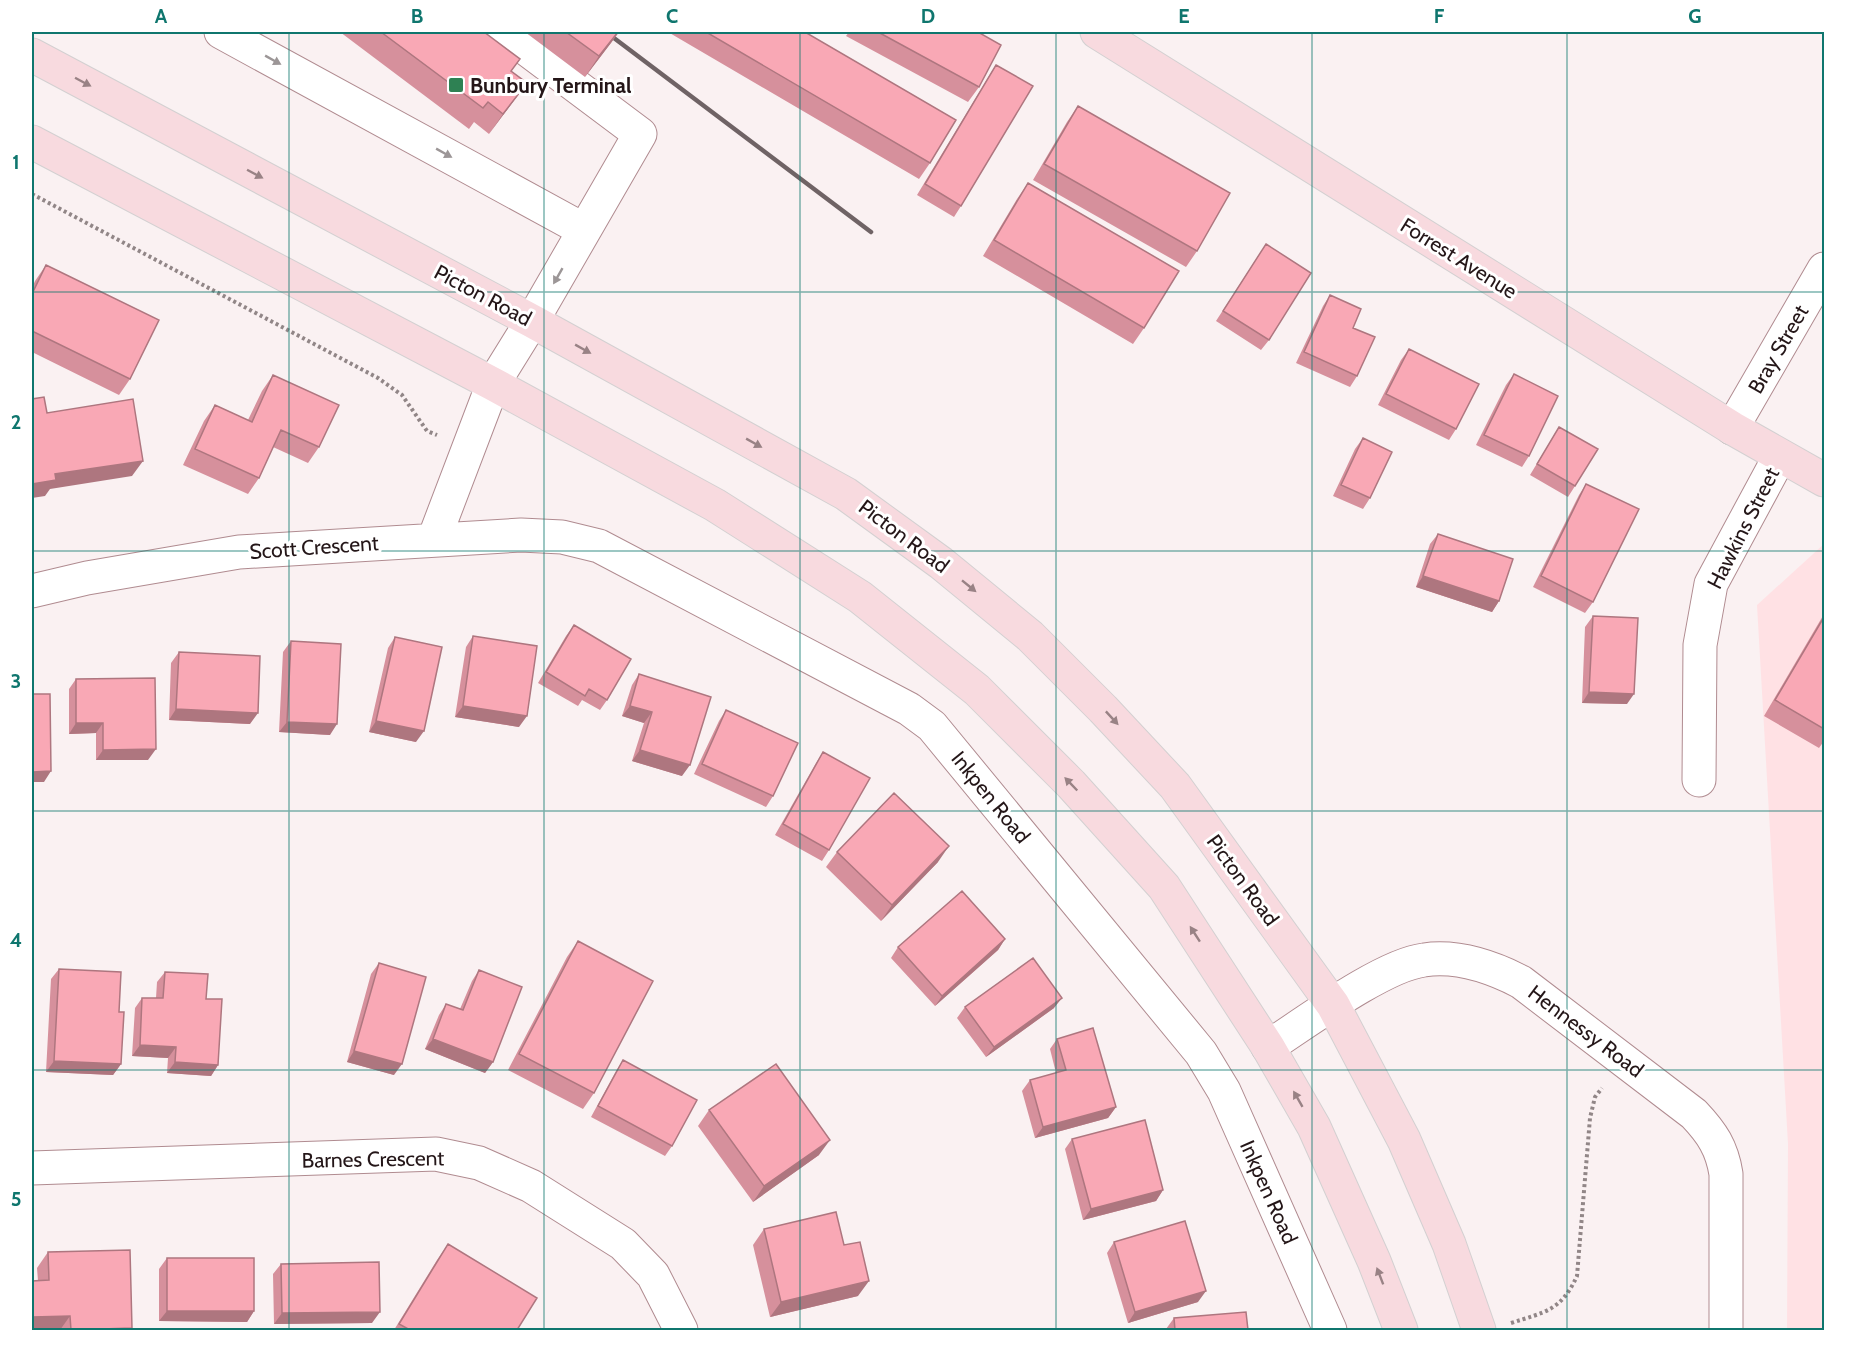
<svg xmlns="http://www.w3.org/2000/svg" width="1856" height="1362" font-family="Cabin,sans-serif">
<rect width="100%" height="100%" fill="#faf1f2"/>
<path fill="#ffe1e4" d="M 1824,544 L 1824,1330 L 1787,1330 L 1788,1144 L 1757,605 Z"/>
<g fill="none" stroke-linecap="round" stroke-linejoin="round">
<g stroke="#b08b90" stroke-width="35">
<path id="minor" d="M 221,32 L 584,230
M 1732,428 L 1824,269
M 434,539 L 493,384 L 532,321 L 640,134 L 504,32
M 32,591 L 87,578 L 239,552 L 521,535 L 562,537 L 599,546 L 909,709 L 932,726 L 1201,1053 L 1224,1091 L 1330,1330
M 1699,780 L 1700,645 L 1711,584 L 1780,456
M 1268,1047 C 1305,1023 1383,965 1424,960 C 1458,955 1492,967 1521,982 L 1694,1114 C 1712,1133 1722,1148 1726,1174 L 1726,1330
M 32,1168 L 436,1154 L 479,1163 L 531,1186 L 623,1244 L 653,1275 L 681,1330"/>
</g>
<g stroke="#d3d0d1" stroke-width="35">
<path id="major" d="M 1097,32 L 1732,428 L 1824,480
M 32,55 L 532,321 L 846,494 L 941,563 L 1030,636 L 1103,709 L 1175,786 L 1333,1005 L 1404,1140 L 1449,1244 L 1479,1330
M 32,142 L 493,384 L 715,505 L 860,597 L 977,690 L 1071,784 L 1164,887 L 1268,1047 L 1314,1127 L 1374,1261 L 1401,1330"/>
</g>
<path stroke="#918687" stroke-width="4" stroke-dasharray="3 3" stroke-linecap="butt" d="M 32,194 L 378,378 L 402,395 L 427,431 L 437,435
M 1511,1323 C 1545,1312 1561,1311 1577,1276 L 1590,1118 L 1595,1097 L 1602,1088"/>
<use href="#minor" stroke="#fff" stroke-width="33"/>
<use href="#major" stroke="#f8dadf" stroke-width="33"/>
<path stroke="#6f6365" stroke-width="4.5" d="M 606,32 L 871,232"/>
</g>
<path fill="#d6909c" d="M 340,32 L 484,32 L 511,71 L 527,83 L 489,134 L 474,122 L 469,129 Z
M 525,32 L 619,32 L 585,77 Z
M 668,32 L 805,32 L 930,163 L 919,179 Z
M 849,32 L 978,32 L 979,87 L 968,102 L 846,36 Z
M 996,65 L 961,206 L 954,217 L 917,195 L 989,76 Z
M 1078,106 L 1197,251 L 1186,267 L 1033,180 L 1067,122 Z
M 1028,183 L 1144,328 L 1133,344 L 983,256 L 1017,199 Z
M 1266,244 L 1269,340 L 1261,350 L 1216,321 Z
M 46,265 L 130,379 L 119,395 L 32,352 L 32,288 L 35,281 Z
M 1330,295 L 1353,328 L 1357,376 L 1350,387 L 1296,363 L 1323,306 Z
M 1409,349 L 1456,429 L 1449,440 L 1378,405 L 1401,360 Z
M 1514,374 L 1529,456 L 1522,467 L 1476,445 L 1506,385 Z
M 273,375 L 319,447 L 308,463 L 273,447 L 259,478 L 248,494 L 183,465 L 204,421 L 215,405 L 248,420 L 262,391 Z
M 1559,427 L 1575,486 L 1568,497 L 1530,475 Z
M 1363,438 L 1370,498 L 1363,509 L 1333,496 L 1355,449 Z
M 1586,484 L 1593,602 L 1585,613 L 1533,587 L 1579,495 Z
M 1438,534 L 1499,601 L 1492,612 L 1416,587 L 1430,544 Z
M 1824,614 L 1824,741 L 1819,748 L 1764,716 Z
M 1593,616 L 1627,704 L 1582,703 L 1585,627 Z
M 574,625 L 607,700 L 600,710 L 582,700 L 578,706 L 538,683 L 566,636 Z
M 473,636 L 519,727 L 455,717 L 466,647 Z
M 395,637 L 416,742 L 369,732 L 388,648 Z
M 291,641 L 330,735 L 279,732 L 283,652 Z
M 179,652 L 250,724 L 169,720 L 171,663 Z
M 639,674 L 682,776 L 632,761 L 644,723 L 622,716 L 632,685 Z
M 76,679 L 148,760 L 96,760 L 96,733 L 69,734 L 69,689 Z
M 726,710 L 773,796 L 766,807 L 694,774 L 719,721 Z
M 823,752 L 829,850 L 822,861 L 775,835 L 816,763 Z
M 837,852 L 938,862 L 881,921 L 826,867 Z
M 1005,939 L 998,950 L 935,1006 L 891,958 L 898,947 Z
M 578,941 L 594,1093 L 583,1109 L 508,1070 L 567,957 Z
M 379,963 L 394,1075 L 347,1062 L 371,974 Z
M 59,969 L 119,1012 L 121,1064 L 113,1075 L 46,1072 L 51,979 Z
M 479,970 L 493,1062 L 485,1073 L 425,1049 L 439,1015 L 446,1004 L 460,1009 L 472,981 Z
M 165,972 L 206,999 L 218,1065 L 211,1076 L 167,1073 L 168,1058 L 132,1056 L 135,1008 L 142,998 L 156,998 L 157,982 Z
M 965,1007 L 1054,1008 L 986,1057 L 957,1018 Z
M 1057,1039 L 1116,1107 L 1108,1118 L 1035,1138 L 1022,1091 L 1030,1080 L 1056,1073 L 1050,1049 Z
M 623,1060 L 672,1146 L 665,1156 L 591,1117 L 616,1071 Z
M 709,1110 L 819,1155 L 753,1202 L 698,1126 Z
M 1072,1139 L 1163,1190 L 1156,1201 L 1083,1220 L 1065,1149 Z
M 764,1229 L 844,1245 L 858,1296 L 770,1317 L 753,1245 Z
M 1114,1242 L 1198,1302 L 1128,1323 L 1107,1253 Z
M 448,1244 L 517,1330 L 394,1330 L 437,1260 Z
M 48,1252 L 132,1328 L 131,1330 L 32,1330 L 32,1281 L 38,1281 L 37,1268 Z
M 167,1258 L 254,1311 L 247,1322 L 159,1321 L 159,1269 Z
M 281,1264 L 372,1323 L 274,1324 L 273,1274 Z
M 1174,1318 L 1248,1330 L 1167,1330 L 1166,1329 Z"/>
<path fill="#ae767f" d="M 619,32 L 611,43 L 585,77 L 599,56 Z
M 527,83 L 512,103 L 489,134 L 503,114 Z
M 143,461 L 132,476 L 50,489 L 45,496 L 32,498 L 32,484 L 55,474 Z
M 1423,576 L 1499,601 L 1492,612 L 1416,587 Z
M 1589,692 L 1634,694 L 1627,704 L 1582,703 Z
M 463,706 L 527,716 L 519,727 L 455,717 Z
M 630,706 L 652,712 L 644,723 L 622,716 Z
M 176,709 L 258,713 L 250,724 L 169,720 Z
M 376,721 L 424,731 L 416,742 L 369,732 Z
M 287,722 L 337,724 L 330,735 L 279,732 Z
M 76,723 L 103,723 L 96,733 L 69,734 Z
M 156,749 L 148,760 L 96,760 L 103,750 Z
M 640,750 L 690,765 L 682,776 L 632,761 Z
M 51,771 L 44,782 L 32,782 L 32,772 Z
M 949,846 L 938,862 L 881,921 L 892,905 Z
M 1005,939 L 998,950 L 935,1006 L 942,996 Z
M 1062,998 L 1054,1008 L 986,1057 L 994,1047 Z
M 433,1039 L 493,1062 L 485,1073 L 425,1049 Z
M 140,1045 L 176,1047 L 168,1058 L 132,1056 Z
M 354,1051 L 402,1064 L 394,1075 L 347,1062 Z
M 54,1061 L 121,1064 L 113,1075 L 46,1072 Z
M 175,1062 L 218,1065 L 211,1076 L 167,1073 Z
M 1116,1107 L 1108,1118 L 1035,1138 L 1043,1127 Z
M 830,1140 L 819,1155 L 753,1202 L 764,1186 Z
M 1163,1190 L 1156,1201 L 1083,1220 L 1091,1209 Z
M 869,1281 L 858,1296 L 770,1317 L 781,1302 Z
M 1206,1291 L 1198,1302 L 1128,1323 L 1135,1312 Z
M 167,1311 L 254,1311 L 247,1322 L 159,1321 Z
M 380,1312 L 372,1323 L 274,1324 L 282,1313 Z
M 70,1316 L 60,1330 L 32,1330 L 32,1317 Z
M 132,1328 L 131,1330 L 71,1330 Z"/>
<path fill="#f9a8b5" stroke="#ae767f" stroke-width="1.5" d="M 381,32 L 484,32 L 520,59 L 511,71 L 527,83 L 503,114 L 488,102 L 483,108 Z
M 566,32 L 618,32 L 599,56 Z
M 706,32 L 805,32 L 956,120 L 930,163 Z
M 878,32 L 978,32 L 1001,45 L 979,87 Z
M 996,65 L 1033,86 L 961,206 L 925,184 Z
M 1078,106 L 1230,193 L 1197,251 L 1044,164 Z
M 1028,183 L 1179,271 L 1144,328 L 994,240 Z
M 1266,244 L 1311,273 L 1269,340 L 1223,311 Z
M 46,265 L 159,320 L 130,379 L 32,331 L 32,294 Z
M 1330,295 L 1361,309 L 1353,328 L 1375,337 L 1357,376 L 1304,352 Z
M 1409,349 L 1479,384 L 1456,429 L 1386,394 Z
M 1514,374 L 1558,396 L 1529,456 L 1484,435 Z
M 273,375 L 339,405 L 319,447 L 281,430 L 259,478 L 195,449 L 215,405 L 252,422 Z
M 44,397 L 47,413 L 133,399 L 143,461 L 55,474 L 56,480 L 32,484 L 32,399 Z
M 1559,427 L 1598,449 L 1575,486 L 1537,464 Z
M 1363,438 L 1392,452 L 1370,498 L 1341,485 Z
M 1586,484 L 1639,509 L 1593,602 L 1541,576 Z
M 1438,534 L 1513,559 L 1499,601 L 1423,576 Z
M 1593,616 L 1638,618 L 1634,694 L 1589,692 Z
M 1824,617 L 1824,729 L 1775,700 Z
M 574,625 L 631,659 L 607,700 L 589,689 L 585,696 L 546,672 Z
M 473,636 L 537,646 L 527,716 L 463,706 Z
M 395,637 L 442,647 L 424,731 L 376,721 Z
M 291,641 L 341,644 L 337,724 L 287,722 Z
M 179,652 L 260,656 L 258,713 L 176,709 Z
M 639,674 L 711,697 L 690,765 L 640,750 L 652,712 L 630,706 Z
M 155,678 L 156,749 L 103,750 L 103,723 L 76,723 L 76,679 Z
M 32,694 L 50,694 L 51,771 L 32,772 Z
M 726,710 L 798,743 L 773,796 L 702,764 Z
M 823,752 L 870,778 L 829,850 L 783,824 Z
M 894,793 L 949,846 L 892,905 L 837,852 Z
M 962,891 L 1005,939 L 942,996 L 898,947 Z
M 578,941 L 653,981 L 594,1093 L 519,1054 Z
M 1033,958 L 1062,998 L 994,1047 L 965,1007 Z
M 379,963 L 426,977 L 402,1064 L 354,1051 Z
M 59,969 L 121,972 L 119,1012 L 124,1012 L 121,1064 L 54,1061 Z
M 479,970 L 522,987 L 493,1062 L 433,1039 L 446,1004 L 463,1010 Z
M 165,972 L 208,974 L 206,999 L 222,999 L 218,1065 L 175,1062 L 176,1047 L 140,1045 L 142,998 L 163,998 Z
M 1093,1028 L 1116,1107 L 1043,1127 L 1030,1080 L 1066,1070 L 1057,1039 Z
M 623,1060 L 697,1100 L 672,1146 L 598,1106 Z
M 776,1064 L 830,1140 L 764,1186 L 709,1110 Z
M 1145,1120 L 1163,1190 L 1091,1209 L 1072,1139 Z
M 836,1212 L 844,1245 L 860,1242 L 869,1281 L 781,1302 L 764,1229 Z
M 1185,1221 L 1206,1291 L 1135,1312 L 1114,1242 Z
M 448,1244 L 537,1298 L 517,1330 L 410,1330 L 399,1324 Z
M 130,1250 L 132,1328 L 71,1330 L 70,1316 L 32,1317 L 32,1281 L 49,1280 L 48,1252 Z
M 167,1258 L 254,1258 L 254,1311 L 167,1311 Z
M 379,1262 L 380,1312 L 282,1313 L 281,1264 Z
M 1246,1312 L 1248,1330 L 1175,1330 L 1174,1318 Z"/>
<defs><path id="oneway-solid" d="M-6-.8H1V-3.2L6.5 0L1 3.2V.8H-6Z" transform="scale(1.5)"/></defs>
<g fill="#9c9697">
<use href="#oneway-solid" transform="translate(273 60) rotate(29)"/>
<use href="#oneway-solid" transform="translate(444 153) rotate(29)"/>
<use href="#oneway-solid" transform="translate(558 276) rotate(120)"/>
</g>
<g fill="#998285">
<use href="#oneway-solid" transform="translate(83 82) rotate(28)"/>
<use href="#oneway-solid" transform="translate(255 174) rotate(28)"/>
<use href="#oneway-solid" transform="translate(583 349) rotate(29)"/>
<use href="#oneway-solid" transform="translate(754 443) rotate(29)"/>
<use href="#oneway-solid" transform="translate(969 586) rotate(39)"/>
<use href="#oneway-solid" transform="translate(1112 718) rotate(47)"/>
<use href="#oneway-solid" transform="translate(1071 784) rotate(-134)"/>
<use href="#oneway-solid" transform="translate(1195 934) rotate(-123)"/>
<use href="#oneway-solid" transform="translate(1298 1099) rotate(-120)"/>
<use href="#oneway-solid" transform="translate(1380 1276) rotate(-111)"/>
</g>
<path fill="none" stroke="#0f766e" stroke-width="1.5" stroke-opacity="0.55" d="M 289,32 L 289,1330M 544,32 L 544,1330M 800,32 L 800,1330M 1056,32 L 1056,1330M 1312,32 L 1312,1330M 1567,32 L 1567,1330M 32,292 L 1824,292M 32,551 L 1824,551M 32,811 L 1824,811M 32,1070 L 1824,1070"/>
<rect fill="#2e8153" stroke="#fff" stroke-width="2" x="448" y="77" width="16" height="16" rx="3"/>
<g text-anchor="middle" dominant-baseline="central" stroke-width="6" stroke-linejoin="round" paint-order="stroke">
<g font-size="21" font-weight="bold" fill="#241618" stroke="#fff" text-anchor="start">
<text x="470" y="85">Bunbury Terminal</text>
</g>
<g font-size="21" fill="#241618" stroke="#fff">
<text transform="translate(1459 258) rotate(32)">Forrest Avenue</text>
<text transform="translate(483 295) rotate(28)">Picton Road</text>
<text transform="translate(1778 349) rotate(-60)">Bray Street</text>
<text transform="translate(1743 528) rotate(-63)">Hawkins Street</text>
<text transform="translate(904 536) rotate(37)">Picton Road</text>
<text transform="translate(314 547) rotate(-4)">Scott Crescent</text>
<text transform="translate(991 797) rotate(51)">Inkpen Road</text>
<text transform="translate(1243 880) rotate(54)">Picton Road</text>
<text transform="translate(1586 1031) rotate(37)">Hennessy Road</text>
<text transform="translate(373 1159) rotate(-1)">Barnes Crescent</text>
<text transform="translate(1269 1192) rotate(66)">Inkpen Road</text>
</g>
</g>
<rect width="1856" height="1362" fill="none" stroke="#ffffff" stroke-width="66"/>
<rect x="33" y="33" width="1790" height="1296" fill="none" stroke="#0f766e" stroke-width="2"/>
<g font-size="20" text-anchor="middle" font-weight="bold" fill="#0f766e">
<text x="161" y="23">A</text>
<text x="417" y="23">B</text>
<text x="672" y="23">C</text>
<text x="928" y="23">D</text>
<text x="1184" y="23">E</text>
<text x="1439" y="23">F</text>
<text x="1695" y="23">G</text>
<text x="16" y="169">1</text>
<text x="16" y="429">2</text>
<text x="16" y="688">3</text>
<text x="16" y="947">4</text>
<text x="16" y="1206">5</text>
</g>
</svg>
